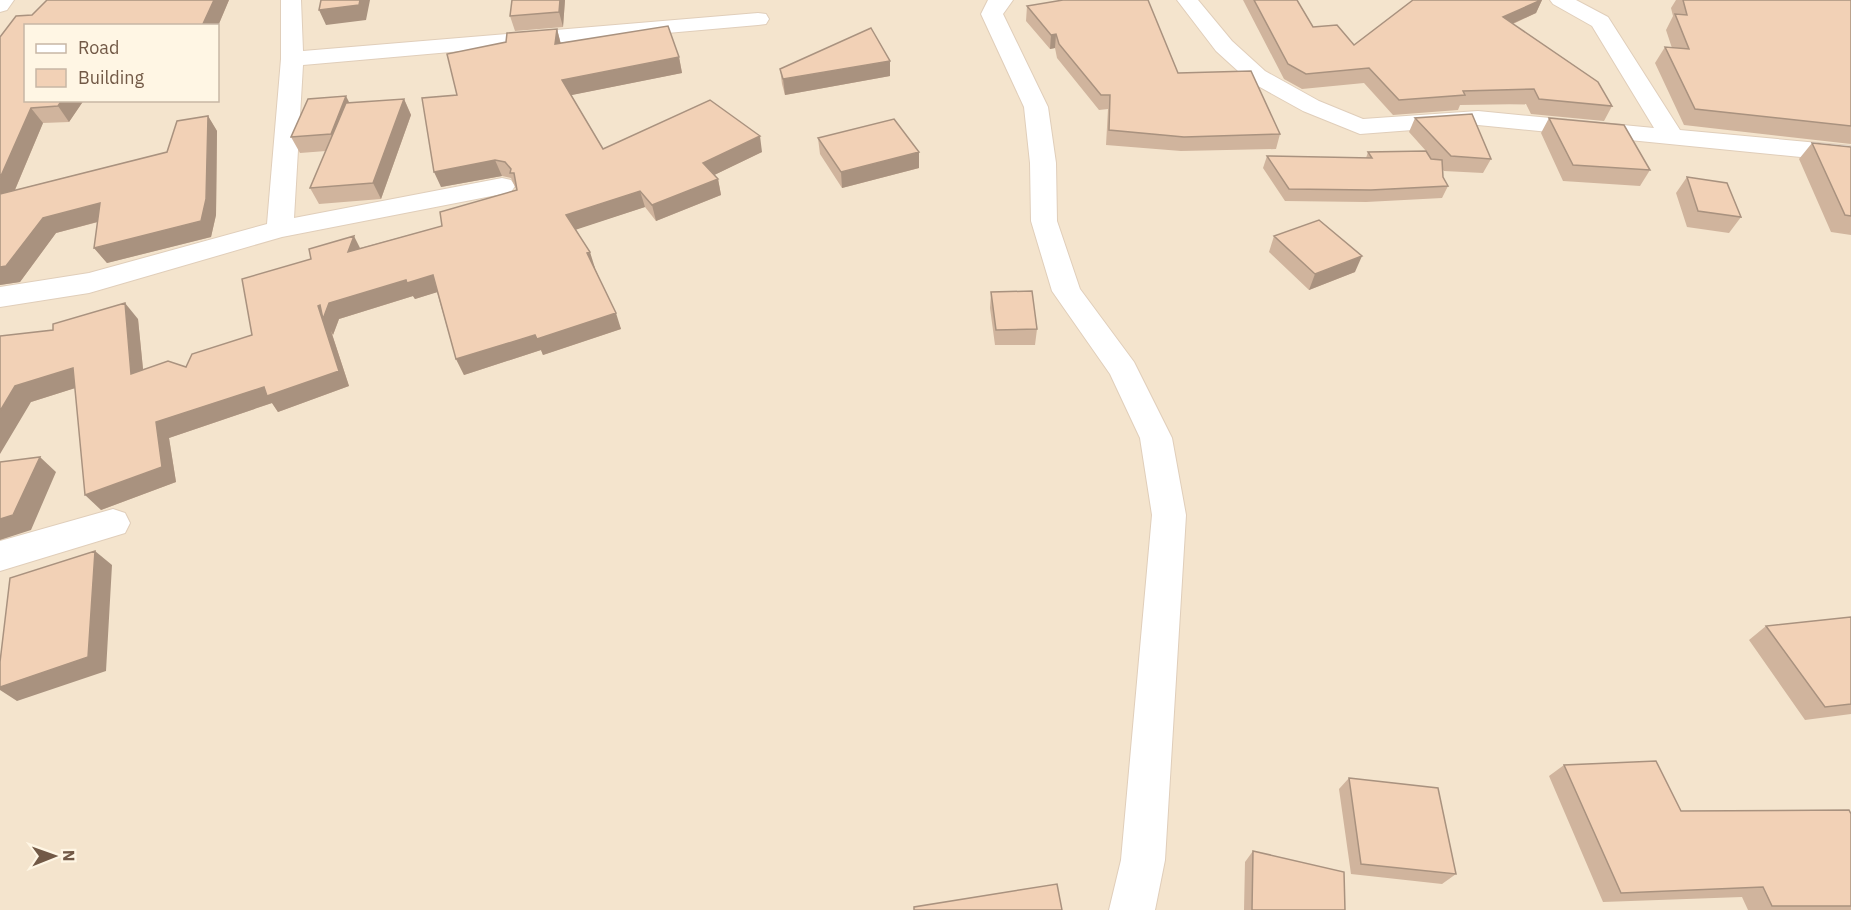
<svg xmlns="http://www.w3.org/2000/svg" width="1851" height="910" font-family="'IBM Plex Sans',sans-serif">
<rect width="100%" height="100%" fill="#fcf2de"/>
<path fill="#f4e4cd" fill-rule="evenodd" d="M 0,0 L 1851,0 L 1851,910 L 0,910 ZM 26,26 L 218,26 L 218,100 L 26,100 Z"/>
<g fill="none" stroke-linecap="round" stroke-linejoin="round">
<g stroke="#e0ceba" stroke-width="2">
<path id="minor" d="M 0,0 L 14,0 L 7,10 L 0,12 Z
M 281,0 L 301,0 L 303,51 L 758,13 L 766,14 L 769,19 L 766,24 L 758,25 L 303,65 L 294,218 L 502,178 L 511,180 L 515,186 L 511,192 L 502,194 L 282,237 L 89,293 L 0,307 L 0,287 L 89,273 L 267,224 L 281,59 Z
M 988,0 L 1013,0 L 1003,14 L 1048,107 L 1056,163 L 1057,221 L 1080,289 L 1134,362 L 1172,438 L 1186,515 L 1165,860 L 1155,910 L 1109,910 L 1121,860 L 1152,515 L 1140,438 L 1110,374 L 1052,291 L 1031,221 L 1030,163 L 1024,107 L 981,14 Z
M 1177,0 L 1198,0 L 1232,41 L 1265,71 L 1319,101 L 1363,119 L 1478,111 L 1654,128 L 1592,26 L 1553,4 L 1550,0 L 1576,0 L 1608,17 L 1680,130 L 1851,146 L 1851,162 L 1478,125 L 1360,134 L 1303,111 L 1249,81 L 1216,51 Z
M 113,509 L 125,513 L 130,523 L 125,533 L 0,571 L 0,541 Z"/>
</g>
<use href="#minor" fill="#fff" fill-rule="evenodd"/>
</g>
<path fill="#d0b49d" d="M 47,0 L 229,0 L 218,26 L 26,26 L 26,100 L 84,100 L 69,122 L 43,123 L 15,190 L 167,152 L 177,121 L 208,116 L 217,131 L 216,215 L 211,237 L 107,263 L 94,248 L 98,222 L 56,233 L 20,282 L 0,285 L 0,37 L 16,16 L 32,15 Z
M 565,0 L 563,27 L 515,31 L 510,16 Z
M 1243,0 L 1297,0 L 1313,27 L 1354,45 L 1413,0 L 1542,0 L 1536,13 L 1513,24 L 1612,106 L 1604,121 L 1531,114 L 1526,104 L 1460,105 L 1458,110 L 1393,115 L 1364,83 L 1302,89 L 1284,79 Z
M 1676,0 L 1851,0 L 1851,144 L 1684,125 L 1655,63 L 1665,47 L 1672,48 L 1666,30 L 1673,16 L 1671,8 Z
M 1027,6 L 1178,73 L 1280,134 L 1276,149 L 1181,151 L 1106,145 L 1108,109 L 1099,110 L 1057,58 L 1055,48 L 1050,49 L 1026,21 Z
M 557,29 L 561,44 L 679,57 L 682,73 L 571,95 L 603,149 L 762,152 L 714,175 L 718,179 L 721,195 L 656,221 L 645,207 L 576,229 L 595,268 L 621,329 L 543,355 L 541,350 L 464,375 L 456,359 L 437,292 L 415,299 L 413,296 L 339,319 L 333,335 L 331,331 L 349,386 L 278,412 L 272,403 L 169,438 L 176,482 L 101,510 L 75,388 L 31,402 L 53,330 L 138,319 L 143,369 L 186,367 L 252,335 L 360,248 L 442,226 L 517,190 L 517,189 L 516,189 L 511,178 L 502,176 L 441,187 L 457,95 L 506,42 Z
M 890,61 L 890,76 L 785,95 L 782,84 L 780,69 Z
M 404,99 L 411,115 L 381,199 L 319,204 L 310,188 L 326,151 L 300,153 L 291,137 L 349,103 Z
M 1415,118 L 1491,159 L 1483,173 L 1444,171 L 1442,169 L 1443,177 L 1448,186 L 1442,198 L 1366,202 L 1285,201 L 1263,168 L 1267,156 L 1366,158 L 1368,152 L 1426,151 L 1409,132 Z
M 1549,118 L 1650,170 L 1640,186 L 1563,181 L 1541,133 Z
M 818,138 L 919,152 L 919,168 L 842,188 L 820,154 Z
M 1812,143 L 1851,147 L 1851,235 L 1831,232 L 1799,159 Z
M 1687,177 L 1741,217 L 1729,233 L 1687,227 L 1676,193 Z
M 1274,236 L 1355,272 L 1309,290 L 1269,252 Z
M 991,292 L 1037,329 L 1035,345 L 995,345 L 990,308 Z
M 1851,617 L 1851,714 L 1805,720 L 1749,640 L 1766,626 Z
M 1564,765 L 1681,811 L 1851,814 L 1851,910 L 1748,910 L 1742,897 L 1603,902 L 1549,776 Z
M 1349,778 L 1456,874 L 1442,884 L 1351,874 L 1339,789 Z
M 1253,851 L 1345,910 L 1244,910 L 1245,862 Z"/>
<path fill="#a9927f" d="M 214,0 L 229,0 L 218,26 L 202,26 Z
M 360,0 L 370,0 L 366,20 L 326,25 L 319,10 Z
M 560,0 L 565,0 L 563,27 L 559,12 Z
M 1541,0 L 1542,0 L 1536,13 L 1496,31 L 1503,17 Z
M 557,29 L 561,45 L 555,44 Z
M 1056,34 L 1055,48 L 1050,49 L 1051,35 Z
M 679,57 L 682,73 L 567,96 L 562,80 Z
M 890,61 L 890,76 L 785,95 L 783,79 Z
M 346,96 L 354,112 L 339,150 L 331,134 Z
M 404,99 L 411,115 L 381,199 L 373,183 Z
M 62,100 L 84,100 L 69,122 L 58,106 Z
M 31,108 L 43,123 L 6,211 L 0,205 L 0,178 Z
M 208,116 L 217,131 L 216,215 L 211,237 L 107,263 L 94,248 Z
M 760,136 L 762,152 L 706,179 L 703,163 Z
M 919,152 L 919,168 L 842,188 L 841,172 Z
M 495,160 L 502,176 L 441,187 L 434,172 Z
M 718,179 L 721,195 L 656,221 L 652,205 Z
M 640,191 L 645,207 L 572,231 L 566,215 Z
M 100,203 L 112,218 L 56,233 L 20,282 L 0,285 L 0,267 L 43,218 Z
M 354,236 L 362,252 L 348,252 Z
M 590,252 L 595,268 L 593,269 L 587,253 Z
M 1362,256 L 1355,272 L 1309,290 L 1315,274 Z
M 433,275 L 441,291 L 415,299 L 413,296 L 339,319 L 333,335 L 331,331 L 349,386 L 278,412 L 272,403 L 169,438 L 176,482 L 101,510 L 85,495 L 156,422 L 318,306 L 406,280 Z
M 125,303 L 138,319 L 145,389 L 131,374 Z
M 616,313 L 621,329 L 543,355 L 541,350 L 464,375 L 456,359 L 535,335 Z
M 73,368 L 88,384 L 31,402 L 0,454 L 0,411 L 15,386 Z
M 40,457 L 56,472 L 31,530 L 0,540 L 0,519 Z
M 95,551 L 112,565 L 106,671 L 17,701 L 0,690 L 0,687 Z"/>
<path fill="#f2d1b6" stroke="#a9927f" stroke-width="1.5" d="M 47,0 L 214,0 L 202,26 L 26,26 L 26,100 L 62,100 L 58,106 L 31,108 L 0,178 L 0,37 L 16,16 L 32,15 Z
M 321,0 L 360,0 L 359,5 L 319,10 Z
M 512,0 L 560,0 L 559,12 L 510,16 Z
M 1063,0 L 1148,0 L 1178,73 L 1251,71 L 1280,134 L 1184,137 L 1109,130 L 1110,95 L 1101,95 L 1059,44 L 1056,34 L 1051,35 L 1027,6 Z
M 1254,0 L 1297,0 L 1313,27 L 1337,25 L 1354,45 L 1413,0 L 1541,0 L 1503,17 L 1598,82 L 1612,106 L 1539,99 L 1534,89 L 1463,91 L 1465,95 L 1399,100 L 1369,68 L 1306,74 L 1288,64 Z
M 1683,0 L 1851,0 L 1851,126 L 1695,109 L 1665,47 L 1689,49 L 1675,14 L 1687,15 Z
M 668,26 L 679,57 L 562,80 L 603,149 L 710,100 L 760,136 L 703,163 L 718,179 L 652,205 L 640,191 L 566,215 L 590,252 L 587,253 L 616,313 L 537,339 L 535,335 L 456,359 L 433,275 L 407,283 L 406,280 L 329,303 L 323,319 L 320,305 L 318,306 L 339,371 L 267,396 L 264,387 L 156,422 L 162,467 L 85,495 L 73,368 L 15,386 L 0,411 L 0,336 L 53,330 L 53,324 L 125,303 L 131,374 L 168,361 L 186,367 L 192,354 L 252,335 L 242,279 L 311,259 L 309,249 L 354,236 L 348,252 L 442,226 L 440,212 L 517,190 L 514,173 L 510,173 L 511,169 L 505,162 L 495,160 L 434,172 L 422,98 L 457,95 L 447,54 L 506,42 L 507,33 L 557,29 L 555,44 Z
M 871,28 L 890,61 L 783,79 L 780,69 Z
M 346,96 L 331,134 L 291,137 L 308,99 Z
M 404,99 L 373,183 L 310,188 L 346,103 Z
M 1472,114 L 1491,159 L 1451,156 L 1415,118 Z
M 208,116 L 206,199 L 201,221 L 94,248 L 100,203 L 43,218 L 6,266 L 0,267 L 0,194 L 167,152 L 177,121 Z
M 1549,118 L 1624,125 L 1650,170 L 1573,165 Z
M 894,119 L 919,152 L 841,172 L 818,138 Z
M 1812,143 L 1851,147 L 1851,216 L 1845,215 Z
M 1426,151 L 1431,159 L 1442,160 L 1443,177 L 1448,186 L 1371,190 L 1289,189 L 1267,156 L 1372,158 L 1368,152 Z
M 1687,177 L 1727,183 L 1741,217 L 1698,211 Z
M 1319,220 L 1362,256 L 1315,274 L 1274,236 Z
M 1032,291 L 1037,329 L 996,330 L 991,292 Z
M 40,457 L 13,515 L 0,519 L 0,462 Z
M 95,551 L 88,657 L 0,687 L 0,662 L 10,578 Z
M 1851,617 L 1851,704 L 1825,707 L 1766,626 Z
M 1656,761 L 1681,811 L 1849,810 L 1851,814 L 1851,906 L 1772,906 L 1763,887 L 1621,893 L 1564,765 Z
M 1349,778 L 1438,788 L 1456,874 L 1361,864 Z
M 1253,851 L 1344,872 L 1345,910 L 1252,910 Z
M 1057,884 L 1062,910 L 914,910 L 914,907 Z"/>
<rect x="24" y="24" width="195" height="78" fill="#fff6e4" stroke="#c7b7a5" stroke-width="1.5"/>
<rect x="36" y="44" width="30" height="9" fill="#ffffff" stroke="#c7b7a5" stroke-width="1.5"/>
<text x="78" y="54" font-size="18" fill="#725946">Road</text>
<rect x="36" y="69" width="30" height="18" fill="#f2d1b6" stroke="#c7b7a5" stroke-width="1.5"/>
<text x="78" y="84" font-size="18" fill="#725946">Building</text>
<g transform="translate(54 856) rotate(89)" stroke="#fff6e4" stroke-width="4.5" paint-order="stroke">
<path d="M0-4.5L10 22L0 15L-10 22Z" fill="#725946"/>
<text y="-9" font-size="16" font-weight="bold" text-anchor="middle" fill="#725946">N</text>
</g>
</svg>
